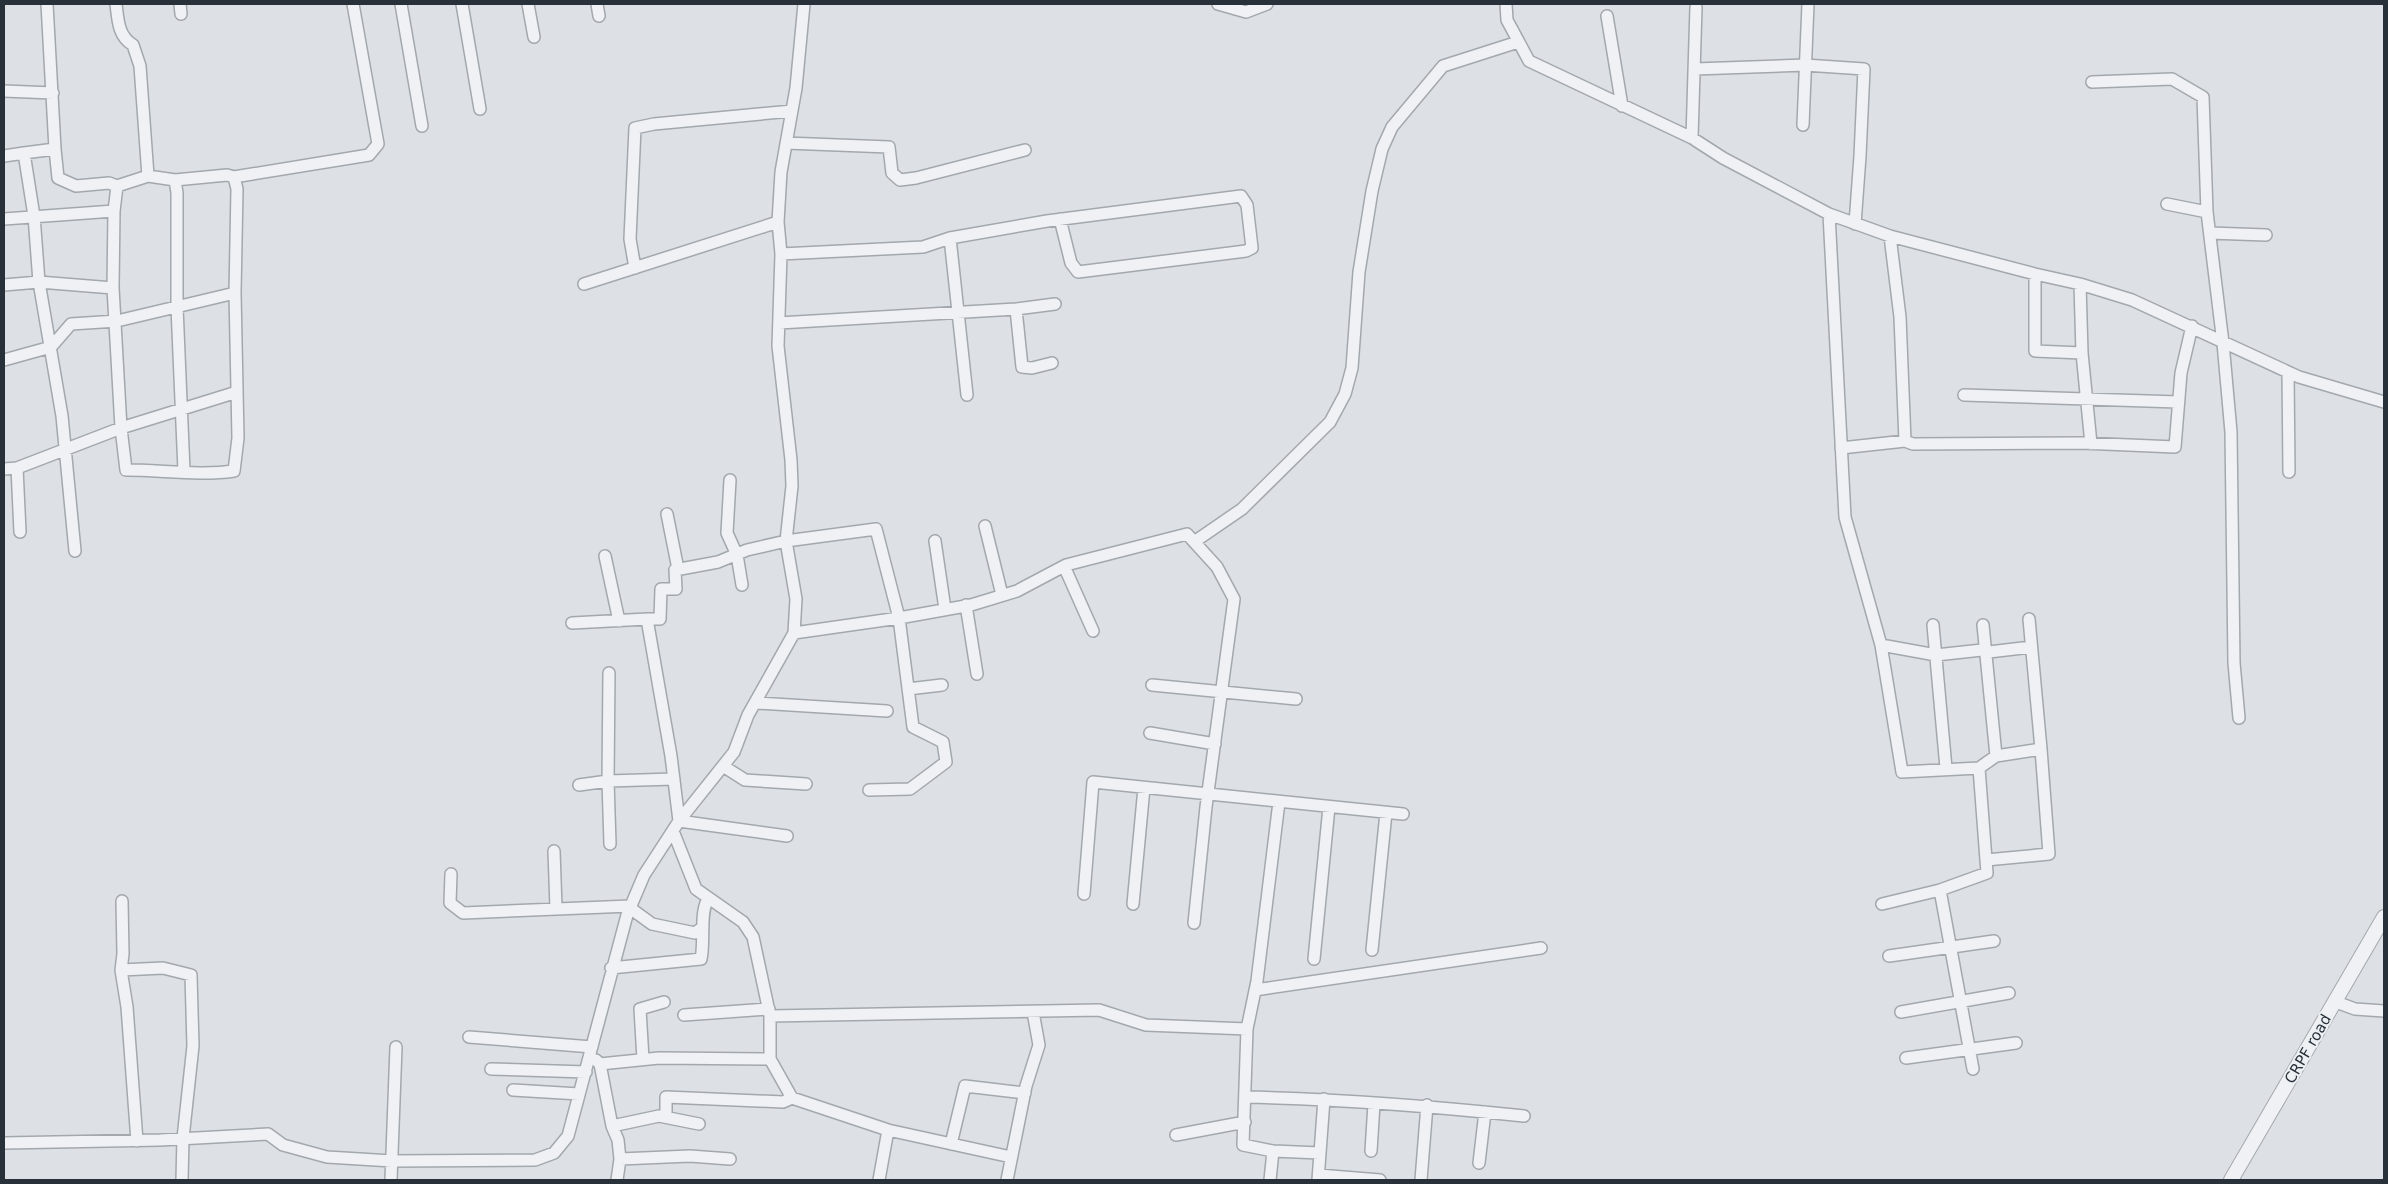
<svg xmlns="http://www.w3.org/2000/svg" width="2388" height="1184" font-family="'DejaVu Sans',sans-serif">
<rect width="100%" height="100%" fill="#dde1e5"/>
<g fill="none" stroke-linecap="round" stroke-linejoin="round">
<g stroke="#a3a8ae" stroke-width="14">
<path id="minor" d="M 47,4 L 55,149 L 24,153 L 34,216 L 39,282 L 62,416 L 75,551
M 116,4 C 118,20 118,36 133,45 L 140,66 L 148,176
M 180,4 L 181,14
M 401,4 L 422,126
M 462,4 L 480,109
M 528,4 L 534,37
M 597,4 L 599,16
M 1218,4 L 1246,12 L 1267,4
M 1506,4 L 1507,20 L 1529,61 L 1692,138 L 1723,158 L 1829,214 L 1890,236 L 2035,274 L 2080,284 L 2132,300 L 2299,377 L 2384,402
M 1607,16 L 1622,106
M 1695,69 L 1805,65 L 1864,69 L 1860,156 L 1855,224
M 2092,82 L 2172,79 L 2203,97 L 2207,212 L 2223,343 L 2231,432 L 2234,663 L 2239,718
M 4,91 L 53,93
M 1803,125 L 1808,4
M 1692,138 L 1696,7
M 786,143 L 889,147 L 892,173 L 900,180 L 916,178 L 1025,150
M 55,149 L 58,178 L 76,186 L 109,183 L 117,186 L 148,176 L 175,180 L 227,175 L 234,177 L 369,155 L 378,144 L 353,4
M 4,156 L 24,153
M 175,180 L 177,193 L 177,307 L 184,471
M 117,186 L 114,211 L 113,288 L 121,428 L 126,470 C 161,470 200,476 234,471 L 238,438 L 235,293 L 237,189 L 234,177
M 2167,204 L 2207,212
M 1829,214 L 1845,517 L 1881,645 L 1902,772 L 1979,768 L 1996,756 L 2041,749 L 2049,854 L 1986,860
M 4,219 L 114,211
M 2210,233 L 2266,235
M 1890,236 L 1900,317 L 1905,441
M 950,238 L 967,395
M 781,254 L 923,247 L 950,238 L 1047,221 L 1241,196 L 1247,205 L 1252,248 L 1246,251 L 1078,272 L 1071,263 L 1060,219
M 635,268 L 630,239 L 635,128 L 654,124 L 792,111
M 2035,274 L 2035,351 L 2082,353
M 584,284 L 778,222
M 2080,284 L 2082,353 L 2091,444
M 4,285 L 39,282 L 113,288
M 1016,309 L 1022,367 L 1032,368 L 1052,363
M 779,323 L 1016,309 L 1055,304
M 4,360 L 51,347 L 71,324 L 117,321 L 235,293
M 2288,372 L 2289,472
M 1964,395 L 2178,402
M 1841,448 L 1905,441 L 1913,444 L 2082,443 L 2175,447 L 2181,373 L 2192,326
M 17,468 L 20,532
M 4,469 L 17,468 L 121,428 L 237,392
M 730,480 L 727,533 L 737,555 L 742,585
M 667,514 L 678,569
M 985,526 L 1002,595
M 935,541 L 945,609
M 1194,542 L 1242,509 L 1330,422 L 1345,394 L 1352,368 L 1359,272 L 1372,191 L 1382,149 L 1392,127 L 1443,66 L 1518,42
M 605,556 L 619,621
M 1064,566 L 1093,631
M 966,605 L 977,674
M 2029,619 L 2041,749
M 572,623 L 647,619
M 1933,625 L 1946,768
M 1983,625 L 1996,756
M 1881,645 L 1936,655 L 1982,650 L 1989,652 L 2031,647
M 609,673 L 608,781 L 610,844
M 1152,685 L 1296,699
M 908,689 L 942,685
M 757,703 L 887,711
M 1150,733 L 1215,744
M 723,766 L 745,780 L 806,784
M 579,785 L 608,781 L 674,779
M 869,790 L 910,789 L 946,762 L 943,742 L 913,727 L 899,618 L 971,605 L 1017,591 L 1066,565 L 1187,534 L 1217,567 L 1234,599 L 1206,807 L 1194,923
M 1279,802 L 1257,981 L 1247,1029 L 1243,1145 L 1273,1151 L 1320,1153
M 787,836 L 679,821 L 671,756 L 647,619 L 660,619 L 661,589 L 676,589 L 675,570 L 718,562 L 747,550 L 786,541 L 876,529 L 899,618 L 794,633
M 554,851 L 556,908
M 451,874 L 450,903 L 463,913 L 630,906
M 1940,890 L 1973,1069
M 1084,894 L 1093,782 L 1403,814
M 122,901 L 123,954 L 121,970 L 127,1007 L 137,1141
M 1133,904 L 1144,788
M 1882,904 L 1940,890 L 1987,873 L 1979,768
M 630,908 L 652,924 L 695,933 L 703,927
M 1372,950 L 1386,813
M 1889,956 L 1994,941
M 1314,959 L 1329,807
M 611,968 L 701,959 C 705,943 699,909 709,898
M 121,970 L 163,968 L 191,975 L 193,1046 L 183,1138 L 182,1180
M 1255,990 L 1541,948
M 2336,1002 L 2355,1009 L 2384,1011
M 1901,1012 L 2009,993
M 684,1015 L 769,1009
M 770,1016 L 1099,1010 L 1146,1025 L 1247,1029
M 469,1037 L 592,1047
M 1906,1058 L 2016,1043
M 643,1059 L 640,1009 L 664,1002
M 770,1059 L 792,1098
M 596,1060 L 600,1064 L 612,1126 L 618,1140 L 620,1159 L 617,1180
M 600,1064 L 659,1058 L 770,1059 L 770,1016 L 753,937 L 743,922 L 696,889 L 673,831
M 491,1069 L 586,1072
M 513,1090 L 579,1094
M 1246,1097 C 1339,1099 1431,1106 1524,1116
M 666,1117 L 666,1097 L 783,1102 L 792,1098 L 888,1130 L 1011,1157
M 612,1126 L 659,1116 L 699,1124
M 1176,1135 L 1245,1122
M 4,1143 L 160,1140 L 268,1134 L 283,1145 L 327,1157 L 392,1161 L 535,1160 L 554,1153 L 568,1136 L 627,915 L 644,875 L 679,821 L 734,752 L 748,715 L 794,633 L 796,599 L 786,541 L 792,486 L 791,460 L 778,346 L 781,254 L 778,222 L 781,172 L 796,88 L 804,4
M 951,1144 L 965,1086 L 1025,1093
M 1371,1151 L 1374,1104
M 620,1159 L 690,1156 L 730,1159
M 1479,1163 L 1485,1112
M 1319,1175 L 1380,1180
M 391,1180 L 396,1047
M 879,1180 L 888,1130
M 1007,1180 L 1026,1086 L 1039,1045 L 1033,1012
M 1270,1180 L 1273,1151
M 1318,1180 L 1324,1099
M 1421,1180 L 1427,1105"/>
</g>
<g stroke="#a3a8ae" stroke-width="16">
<path id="tertiary" d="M 2231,1180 L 2384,917"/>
</g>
<use href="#minor" stroke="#eff1f4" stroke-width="11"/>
<use href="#tertiary" stroke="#eff1f4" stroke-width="14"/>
</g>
<g text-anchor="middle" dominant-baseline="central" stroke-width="4" stroke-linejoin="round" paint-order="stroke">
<g font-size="15" fill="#28303a" stroke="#ecf0f3">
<text transform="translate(2308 1049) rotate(-60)">CRPF road</text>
</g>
</g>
<rect width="2388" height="1184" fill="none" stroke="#28303a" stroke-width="10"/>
</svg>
